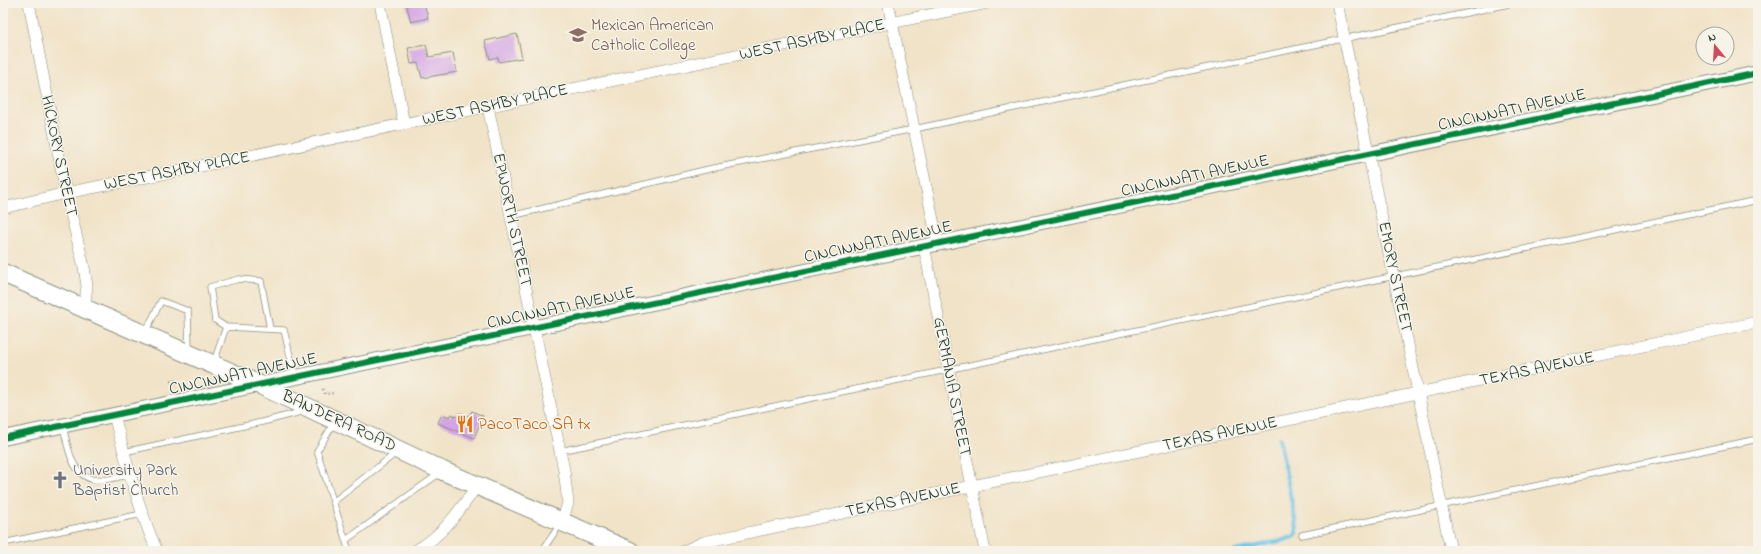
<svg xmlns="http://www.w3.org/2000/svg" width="1761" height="554" font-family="'Indie Flower',sans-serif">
<rect width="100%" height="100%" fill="#f7f3e8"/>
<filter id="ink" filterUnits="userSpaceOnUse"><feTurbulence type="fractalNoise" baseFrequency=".025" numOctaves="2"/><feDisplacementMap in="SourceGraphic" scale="8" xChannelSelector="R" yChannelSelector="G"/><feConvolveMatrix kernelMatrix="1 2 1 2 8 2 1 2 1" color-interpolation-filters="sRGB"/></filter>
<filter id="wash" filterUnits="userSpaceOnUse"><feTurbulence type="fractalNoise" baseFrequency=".012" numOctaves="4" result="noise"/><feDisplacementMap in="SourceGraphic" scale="16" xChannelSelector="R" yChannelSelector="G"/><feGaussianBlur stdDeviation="0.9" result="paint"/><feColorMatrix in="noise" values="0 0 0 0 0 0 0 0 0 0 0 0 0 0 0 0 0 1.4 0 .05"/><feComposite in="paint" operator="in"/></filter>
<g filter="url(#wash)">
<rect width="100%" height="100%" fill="#f1e3c8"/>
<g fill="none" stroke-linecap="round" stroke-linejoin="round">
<path stroke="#6ac5e8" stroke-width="4" d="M 1235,551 L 1284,540 L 1295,536 L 1297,529 L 1279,438"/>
</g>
<g id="blocks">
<path fill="#d2a3e5" d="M 406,3 L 424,3 L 428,18 L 411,22 Z
M 517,34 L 522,58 L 499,62 L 498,57 L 490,59 L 485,41 Z
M 426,45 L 429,57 L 453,53 L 457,72 L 422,78 L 418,63 L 411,64 L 408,48 Z
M 472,411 L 483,416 L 474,438 L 438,423 L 442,414 L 450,417 L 451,414 L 458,417 L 459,413 L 470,416 Z"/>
</g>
</g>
<g filter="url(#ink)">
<use href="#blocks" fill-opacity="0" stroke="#88907e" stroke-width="1"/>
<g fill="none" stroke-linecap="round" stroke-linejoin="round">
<g stroke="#88907e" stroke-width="7">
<path id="service" d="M 511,216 L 709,169 L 914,129 L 1514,3
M 226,327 L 215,320 L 210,287 L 239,279 L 261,281 L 270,329
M 145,333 L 161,301 L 188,311 L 189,350
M 214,362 L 226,327 L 284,330 L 295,377
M 334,423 L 317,451 L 349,551
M 63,426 C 68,447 71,477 96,480 C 106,481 120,476 130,475
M 560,451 L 1758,200
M 124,452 L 262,422 L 305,411
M 333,502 L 396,453
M 1302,535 L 1758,439
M 346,540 L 440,473
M 3,543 L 142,514
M 542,551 L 561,523"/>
</g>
<g stroke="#88907e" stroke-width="12">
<path id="minor" d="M 29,3 L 66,193 L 84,267 L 87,286 L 84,309
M 380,3 L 404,124
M 888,3 L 938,244
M 1337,3 L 1451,551
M 488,107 L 564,470 L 568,503 L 562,522
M 3,208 L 66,193 L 167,173 L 987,3
M 924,246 L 985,551
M 114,415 C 126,461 138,507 157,551
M 415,551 C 442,536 460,511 477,485
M 684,551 L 704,542 L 1758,322"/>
</g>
<g stroke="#88907e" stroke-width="16">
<path id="tertiary" d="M 3,438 L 1758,73"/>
</g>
<g stroke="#88907e" stroke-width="20">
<path id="primary" d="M 3,273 L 260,385 L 443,471 L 630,551"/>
</g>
<path stroke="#88907e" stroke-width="2.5" stroke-dasharray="1 3" stroke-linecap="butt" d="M 170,381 L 175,381 L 178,384
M 175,381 L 179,380
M 323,389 L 325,394 L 335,393"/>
<use href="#service" stroke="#fff" stroke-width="5.5"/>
<use href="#minor" stroke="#fff" stroke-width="11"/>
<use href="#tertiary" stroke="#fff" stroke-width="14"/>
<use href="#primary" stroke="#fff" stroke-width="18"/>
<g stroke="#f7f3e8" stroke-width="8">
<path id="cycleway" d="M 3,438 L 1758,73"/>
</g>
<use href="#cycleway" stroke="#00873e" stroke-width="6"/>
</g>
</g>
<defs>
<g id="university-bare" transform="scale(1.38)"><path d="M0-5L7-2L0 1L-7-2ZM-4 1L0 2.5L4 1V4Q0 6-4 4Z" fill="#8d6e63" stroke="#f7f3e8" stroke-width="2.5" paint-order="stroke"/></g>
<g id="restaurant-bare" transform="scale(1.38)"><path d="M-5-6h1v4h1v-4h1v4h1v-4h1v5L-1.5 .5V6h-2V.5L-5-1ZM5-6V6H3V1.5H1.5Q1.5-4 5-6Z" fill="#e8710a" stroke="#f7f3e8" stroke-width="2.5" paint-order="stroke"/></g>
<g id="church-bare" transform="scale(1.38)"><path d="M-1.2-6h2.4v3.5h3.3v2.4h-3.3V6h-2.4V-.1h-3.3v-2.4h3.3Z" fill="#6b7280" stroke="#f7f3e8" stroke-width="2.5" paint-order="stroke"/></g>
</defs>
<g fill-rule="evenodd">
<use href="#university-bare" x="578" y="35"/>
<use href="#restaurant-bare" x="465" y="424"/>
<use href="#church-bare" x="60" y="480"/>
</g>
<g text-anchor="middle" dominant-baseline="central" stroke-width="3" stroke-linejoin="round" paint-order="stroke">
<g font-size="17" fill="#785e54" stroke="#f7f3e8" text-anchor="start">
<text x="591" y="25">Mexican American<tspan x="591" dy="20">Catholic College</tspan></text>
</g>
<g font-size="17" fill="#1f3d34" stroke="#f7f3e8">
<text transform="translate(812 40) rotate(-12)">WEST ASHBY PLACE</text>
<text transform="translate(495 105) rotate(-12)">WEST ASHBY PLACE</text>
<text transform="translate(1512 110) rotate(-12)">CINCINNATI AVENUE</text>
<text transform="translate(59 156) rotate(78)">HICKORY STREET</text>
<text transform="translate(177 171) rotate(-11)">WEST ASHBY PLACE</text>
<text transform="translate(1195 176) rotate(-12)">CINCINNATI AVENUE</text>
<text transform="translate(512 220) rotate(78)">EPWORTH STREET</text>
<text transform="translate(878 242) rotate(-12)">CINCINNATI AVENUE</text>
<text transform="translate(1395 277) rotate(78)">EMORY STREET</text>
<text transform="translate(561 308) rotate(-12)">CINCINNATI AVENUE</text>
<text transform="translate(1537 369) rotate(-12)">TEXAS AVENUE</text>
<text transform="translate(243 374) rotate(-12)">CINCINNATI AVENUE</text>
<text transform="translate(952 387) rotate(79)">GERMANIA STREET</text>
<text transform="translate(339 421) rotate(25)">BANDERA ROAD</text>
<text transform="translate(1220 434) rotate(-12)">TEXAS AVENUE</text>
<text transform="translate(903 500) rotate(-12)">TEXAS AVENUE</text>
</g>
<g font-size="17" fill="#c56008" stroke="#f7f3e8" text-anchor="start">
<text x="478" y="424">PacoTaco SA tx</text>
</g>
<g font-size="17" fill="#5b616d" stroke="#f7f3e8" text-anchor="start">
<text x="73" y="470">University Park<tspan x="73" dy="20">Baptist Church</tspan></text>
</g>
</g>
<rect width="1761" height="554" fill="none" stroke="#f7f3e8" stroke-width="16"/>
<g transform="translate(1715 46) rotate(342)"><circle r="19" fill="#f7f3e8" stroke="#a1aaa0"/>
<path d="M0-3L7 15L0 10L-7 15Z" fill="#d1495b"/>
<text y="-6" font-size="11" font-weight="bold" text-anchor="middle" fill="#1f3d34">N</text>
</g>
</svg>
